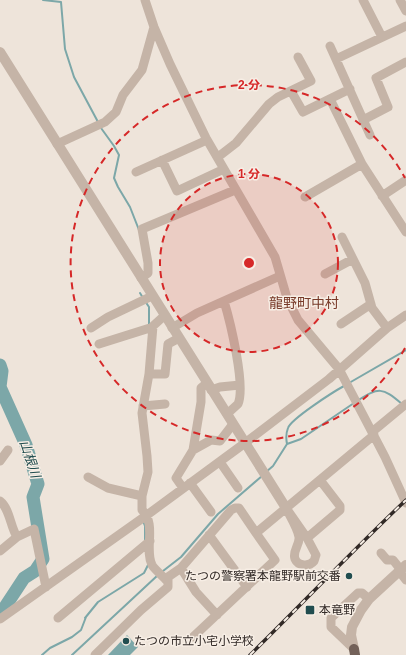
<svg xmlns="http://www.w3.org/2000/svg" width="406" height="655" font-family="Helvetica,'Noto Sans JP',sans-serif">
<rect width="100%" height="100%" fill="#eee4da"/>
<path fill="#7ca7a8" d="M 127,635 L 138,647 L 130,655 L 108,655 Z"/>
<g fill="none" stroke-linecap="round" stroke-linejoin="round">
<path stroke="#7ca7a8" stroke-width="2" d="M 43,0 L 61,2 L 65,49 L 74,77 L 98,122
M 101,128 L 114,146 L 119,155 L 114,178 L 118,187 L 130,207 L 139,230
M 140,293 L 143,298
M 145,301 L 149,307 L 149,326
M 349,383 L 406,350
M 357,401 C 379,387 382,387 402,404
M 287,444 L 301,439 L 354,403
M 266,472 L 273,466 L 287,444 C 286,439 286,433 288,428 C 291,419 333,392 344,386
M 143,521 L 145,526 L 145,541
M 163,571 L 181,557 L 218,514 L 262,476
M 42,655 L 50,648 L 72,637 L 81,630 L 86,617 L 85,618 L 98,602 L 144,573 L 148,565
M 72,655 L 158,575"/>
<path stroke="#7ca7a8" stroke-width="13" d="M 0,365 L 2,371 L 0,387 L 26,445 L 38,484 L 33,497 L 43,559 L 35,571 L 24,578 L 3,610 L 0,612"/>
<path stroke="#c5b4a7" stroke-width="9" d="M 145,0 L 154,27 L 170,64 L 206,138 L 275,257 L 287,298 L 298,320 L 339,369 L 385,457 L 406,503
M 363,0 L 382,37
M 400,0 L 406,11
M 330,46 L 370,135
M 336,59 L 406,26
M 291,91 L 303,112 L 350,89
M 330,99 L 362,164 L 406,232
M 363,120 L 388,107 L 376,78 L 406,62
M 57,144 L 105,122 L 116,112 L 123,95 L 142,70 L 154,27
M 218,157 L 236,143 L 269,104 L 278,97 L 311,81 L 298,57
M 162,160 L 177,191 L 224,169
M 136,172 L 207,140
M 382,196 L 406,180
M 305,197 L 362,164
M 342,237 L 365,283 L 372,308 L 387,328
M 325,274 L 353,259
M 141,278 L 148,273 L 148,263 L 142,229 L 235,190
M 224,301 C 230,321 246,386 238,404 L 227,414
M 164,316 L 153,326 L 149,374 L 142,413 L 147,456 L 148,472 L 142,496 L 142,510 C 157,524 144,549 152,565 C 155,570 163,576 167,581
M 341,324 L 371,304
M 91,328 L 108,317 L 152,296
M 172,328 L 197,313 L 280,276
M 99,344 L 153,327
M 149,374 L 165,374 L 168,344 L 179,338
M 211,390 L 220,387 L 240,385
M 143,406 L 165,404
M 372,432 L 406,404
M 193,450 L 211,440 L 220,441 L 233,424
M 0,461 L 8,450
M 220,462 L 238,488
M 88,477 L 108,488 L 142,496
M 190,483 L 211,512
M 183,488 L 176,478 L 193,450 L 201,402 L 201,388 L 207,383
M 0,501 C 10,509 10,526 17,537
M 286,508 L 307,538 L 316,555 C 315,557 315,559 314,561 C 309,567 298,566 295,559 C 292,551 300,545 299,537 C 298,529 290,516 286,508 Z
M 209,535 L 247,587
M 307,538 L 340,510 L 340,506 L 320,480
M 0,551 L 17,537 L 34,529 L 46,587
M 381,553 L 387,560 L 393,560 L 401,570
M 181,568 L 196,592 L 217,615
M 399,571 L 406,580
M 58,618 L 150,541
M 0,619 L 147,515 L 245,443 L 329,379 L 387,328 L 406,315
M 193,637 L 275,560 L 256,533 L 374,435
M 354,649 L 331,627 L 331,618 L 358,593 L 362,593 L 369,599
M 95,655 L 141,610 L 168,587 L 168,577 L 181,568 L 231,510 L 235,508 L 239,508 L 256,533"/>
<path stroke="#c5b4a7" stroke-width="10" d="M 0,52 L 286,508
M 354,649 L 351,635 L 352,627 L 361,610 L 369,599 L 406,565"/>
<path stroke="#736159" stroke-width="10" d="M 354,649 L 355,655"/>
<g stroke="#322a27" stroke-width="3.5">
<path id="rail" d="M 250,655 C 302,604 353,550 406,500"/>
</g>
<use href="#rail" stroke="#f7eee5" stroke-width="2" stroke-dasharray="6" stroke-linecap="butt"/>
</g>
<circle cx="249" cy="263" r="89" fill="#d62828" fill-opacity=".12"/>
<g fill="none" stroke="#d62828" stroke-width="2" stroke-dasharray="7 5">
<circle cx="249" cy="263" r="89"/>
<path d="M405 348A178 178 0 1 1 405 178"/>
</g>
<g fill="#214d4f" stroke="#f7eee5" stroke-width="1.5">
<circle cx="349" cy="576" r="4"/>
<rect x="305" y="605" width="10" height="10" rx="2"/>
<circle cx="126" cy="641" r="4"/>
</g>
<g text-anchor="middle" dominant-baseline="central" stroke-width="3" stroke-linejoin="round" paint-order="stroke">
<g font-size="12" fill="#322a27" stroke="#f7eee5" text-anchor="start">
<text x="341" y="576" text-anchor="end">たつの警察署本龍野駅前交番</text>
<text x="319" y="610">本竜野</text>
<text x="134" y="641">たつの市立小宅小学校</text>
</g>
<g font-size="13" font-style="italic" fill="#214d4f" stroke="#f7eee5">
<text transform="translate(30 459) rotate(71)">山根川</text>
</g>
<g font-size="14" fill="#783a29" stroke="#f7eee5">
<text x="304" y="303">龍野町中村</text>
</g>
</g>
<circle cx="249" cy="263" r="6" fill="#d62828" stroke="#f7eee5" stroke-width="2"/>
<g font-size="12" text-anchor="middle" font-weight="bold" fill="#d62828" stroke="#f7eee5" stroke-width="3" stroke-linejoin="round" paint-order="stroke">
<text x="249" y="89">2 分</text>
<text x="249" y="178">1 分</text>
</g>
</svg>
